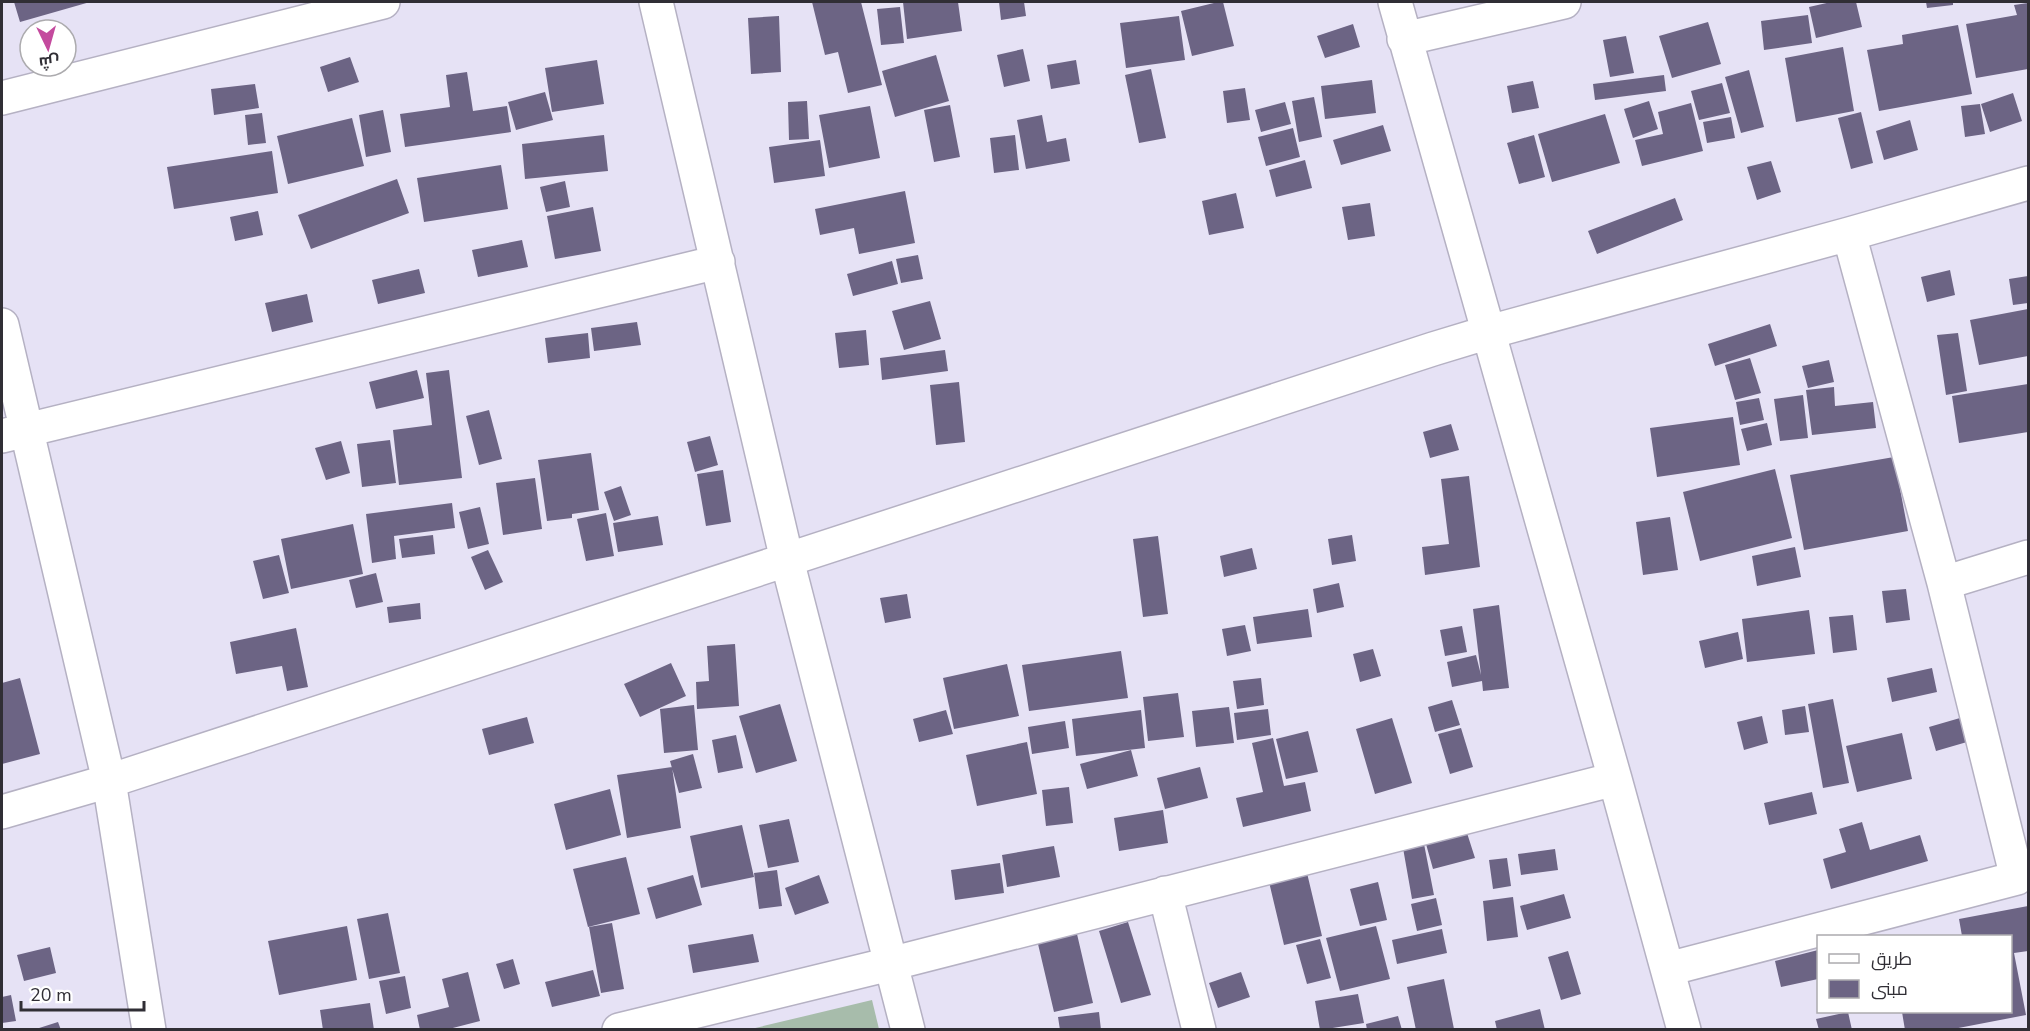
<svg xmlns="http://www.w3.org/2000/svg" width="2030" height="1031" font-family="'Nunito Sans',Cairo,sans-serif">
<rect width="100%" height="100%" fill="#e6e2f5"/>
<path fill="#a7bcab" d="M 872,1000 L 879,1029 L 751,1029 Z"/>
<path fill="#6c6484" d="M 14,2 L 90,2 L 20,22 Z
M 812,2 L 861,2 L 882,85 L 848,93 L 838,52 L 825,55 Z
M 903,2 L 958,2 L 962,31 L 907,39 Z
M 999,2 L 1024,2 L 1026,16 L 1001,20 Z
M 1218,2 L 1223,2 L 1234,46 L 1192,56 L 1181,11 Z
M 1831,2 L 1856,2 L 1862,27 L 1816,38 L 1809,7 Z
M 1926,2 L 1953,2 L 1953,5 L 1927,8 Z
M 2028,3 L 2028,69 L 1976,78 L 1966,24 L 2017,15 L 2014,5 Z
M 900,7 L 904,43 L 881,45 L 877,9 Z
M 1808,15 L 1812,43 L 1764,50 L 1761,21 Z
M 779,16 L 781,72 L 751,74 L 748,18 Z
M 1179,16 L 1185,60 L 1126,68 L 1120,23 Z
M 1708,22 L 1721,64 L 1672,78 L 1659,36 Z
M 1353,24 L 1360,47 L 1325,58 L 1317,36 Z
M 1958,25 L 1972,94 L 1879,111 L 1867,50 L 1903,44 L 1902,35 Z
M 1626,36 L 1634,73 L 1610,77 L 1603,40 Z
M 1843,47 L 1854,111 L 1796,122 L 1785,58 Z
M 1023,49 L 1030,81 L 1004,87 L 997,55 Z
M 936,55 L 949,101 L 895,117 L 882,71 Z
M 350,57 L 359,82 L 328,92 L 320,67 Z
M 597,60 L 604,104 L 552,112 L 545,68 Z
M 1076,60 L 1080,84 L 1051,89 L 1047,65 Z
M 1151,69 L 1166,138 L 1139,143 L 1125,75 Z
M 1749,70 L 1764,127 L 1741,133 L 1725,77 Z
M 467,72 L 473,111 L 507,106 L 511,132 L 405,147 L 400,114 L 450,107 L 446,75 Z
M 1664,75 L 1666,91 L 1595,100 L 1593,84 Z
M 1372,80 L 1376,113 L 1325,119 L 1321,86 Z
M 1533,81 L 1539,108 L 1512,113 L 1507,86 Z
M 1722,83 L 1730,113 L 1699,120 L 1691,91 Z
M 255,84 L 259,108 L 214,115 L 211,89 Z
M 1245,88 L 1250,120 L 1227,123 L 1223,91 Z
M 545,92 L 553,120 L 516,130 L 508,102 Z
M 2013,93 L 2022,121 L 1990,132 L 1981,104 Z
M 1314,97 L 1322,137 L 1299,142 L 1292,101 Z
M 807,101 L 809,139 L 789,140 L 788,102 Z
M 1649,101 L 1658,129 L 1633,138 L 1624,109 Z
M 1285,102 L 1291,124 L 1261,132 L 1255,110 Z
M 1691,103 L 1703,151 L 1642,166 L 1635,140 L 1663,134 L 1658,112 Z
M 1980,104 L 1985,134 L 1965,137 L 1961,106 Z
M 950,105 L 960,157 L 934,162 L 924,110 Z
M 870,106 L 880,158 L 829,168 L 819,115 Z
M 383,110 L 391,152 L 366,157 L 359,115 Z
M 1861,112 L 1873,163 L 1851,169 L 1838,118 Z
M 262,113 L 266,143 L 248,145 L 245,115 Z
M 1605,114 L 1620,163 L 1552,182 L 1538,134 Z
M 1042,115 L 1047,142 L 1066,138 L 1070,161 L 1026,169 L 1017,120 Z
M 1731,117 L 1735,138 L 1707,143 L 1703,122 Z
M 352,118 L 364,166 L 288,184 L 277,136 Z
M 1910,120 L 1918,150 L 1884,160 L 1876,131 Z
M 1383,125 L 1391,151 L 1341,165 L 1333,140 Z
M 1293,128 L 1300,157 L 1266,166 L 1258,137 Z
M 604,135 L 608,171 L 525,179 L 522,144 Z
M 1015,135 L 1019,170 L 994,173 L 990,138 Z
M 1534,135 L 1545,177 L 1519,184 L 1507,143 Z
M 820,140 L 825,176 L 774,183 L 769,147 Z
M 272,151 L 278,193 L 174,209 L 167,167 Z
M 1305,160 L 1312,188 L 1276,197 L 1269,170 Z
M 1771,161 L 1781,192 L 1757,200 L 1747,167 Z
M 501,165 L 508,209 L 424,222 L 417,178 Z
M 397,179 L 409,213 L 311,249 L 298,215 Z
M 565,181 L 570,207 L 546,212 L 540,187 Z
M 905,191 L 915,243 L 859,254 L 854,228 L 820,235 L 815,209 Z
M 1236,193 L 1244,228 L 1209,235 L 1202,201 Z
M 1675,198 L 1683,220 L 1597,254 L 1588,231 Z
M 1370,203 L 1375,236 L 1348,240 L 1342,207 Z
M 593,207 L 601,251 L 555,259 L 547,216 Z
M 258,211 L 263,235 L 235,241 L 230,217 Z
M 522,240 L 528,267 L 478,277 L 472,250 Z
M 918,255 L 923,279 L 901,283 L 896,259 Z
M 892,261 L 898,284 L 853,296 L 847,274 Z
M 419,269 L 425,293 L 378,304 L 372,280 Z
M 1950,270 L 1955,295 L 1927,302 L 1921,277 Z
M 2028,276 L 2028,303 L 2013,305 L 2009,279 Z
M 307,294 L 313,322 L 272,332 L 265,303 Z
M 930,301 L 941,339 L 904,350 L 892,311 Z
M 2028,309 L 2028,356 L 1979,365 L 1970,320 Z
M 637,322 L 641,345 L 594,351 L 591,328 Z
M 1770,324 L 1777,346 L 1715,366 L 1708,344 Z
M 866,330 L 869,365 L 839,368 L 835,333 Z
M 588,333 L 590,358 L 548,363 L 545,338 Z
M 1958,333 L 1967,391 L 1946,395 L 1937,335 Z
M 945,350 L 948,371 L 882,380 L 880,358 Z
M 1750,358 L 1761,393 L 1735,400 L 1725,365 Z
M 1829,360 L 1834,382 L 1808,388 L 1802,366 Z
M 417,370 L 424,398 L 376,409 L 369,382 Z
M 449,370 L 462,478 L 399,485 L 393,430 L 432,425 L 426,373 Z
M 959,382 L 965,442 L 936,445 L 930,385 Z
M 2028,384 L 2028,432 L 1959,443 L 1952,396 Z
M 1834,387 L 1835,406 L 1873,402 L 1876,428 L 1812,435 L 1806,390 Z
M 1803,395 L 1808,438 L 1780,441 L 1774,399 Z
M 1759,398 L 1764,420 L 1740,425 L 1736,402 Z
M 489,410 L 502,459 L 479,465 L 466,416 Z
M 1733,417 L 1740,465 L 1657,477 L 1650,428 Z
M 1767,423 L 1772,445 L 1747,451 L 1741,429 Z
M 1451,424 L 1459,450 L 1430,458 L 1423,432 Z
M 710,436 L 718,465 L 695,472 L 687,442 Z
M 390,440 L 396,483 L 362,487 L 357,444 Z
M 341,441 L 350,473 L 326,480 L 315,448 Z
M 591,453 L 599,510 L 572,514 L 572,518 L 547,521 L 538,460 Z
M 1894,457 L 1908,531 L 1804,550 L 1790,475 Z
M 1775,469 L 1792,538 L 1700,561 L 1683,492 Z
M 723,470 L 731,522 L 706,526 L 697,474 Z
M 1469,476 L 1480,567 L 1425,575 L 1422,547 L 1449,544 L 1441,479 Z
M 535,478 L 542,529 L 503,535 L 496,483 Z
M 621,486 L 631,515 L 614,521 L 604,492 Z
M 452,503 L 455,528 L 394,536 L 396,559 L 372,563 L 366,514 Z
M 480,507 L 489,544 L 468,549 L 459,512 Z
M 606,513 L 614,556 L 586,561 L 577,519 Z
M 658,516 L 663,545 L 618,552 L 613,523 Z
M 1670,517 L 1678,570 L 1643,575 L 1636,522 Z
M 353,524 L 363,574 L 291,589 L 281,539 Z
M 433,535 L 435,554 L 402,558 L 399,539 Z
M 1352,535 L 1356,561 L 1332,565 L 1328,539 Z
M 1158,536 L 1168,614 L 1143,617 L 1133,539 Z
M 1795,547 L 1801,577 L 1757,586 L 1752,556 Z
M 1252,548 L 1257,569 L 1224,577 L 1220,556 Z
M 488,550 L 503,582 L 485,590 L 471,557 Z
M 279,555 L 289,593 L 263,599 L 253,561 Z
M 376,573 L 383,602 L 356,608 L 349,580 Z
M 1339,583 L 1344,607 L 1317,613 L 1313,589 Z
M 1906,589 L 1910,620 L 1886,623 L 1882,591 Z
M 907,594 L 911,618 L 885,623 L 880,598 Z
M 420,603 L 421,619 L 389,623 L 387,607 Z
M 1499,605 L 1509,688 L 1483,691 L 1482,681 L 1452,687 L 1447,662 L 1476,655 L 1481,675 L 1473,609 Z
M 1308,609 L 1312,637 L 1257,644 L 1253,617 Z
M 1809,610 L 1815,654 L 1747,662 L 1742,619 Z
M 1853,615 L 1857,650 L 1833,653 L 1829,617 Z
M 1245,625 L 1251,651 L 1227,656 L 1222,629 Z
M 1462,626 L 1467,652 L 1445,656 L 1440,630 Z
M 296,628 L 308,687 L 287,691 L 282,666 L 236,674 L 230,642 Z
M 1738,632 L 1743,659 L 1705,668 L 1699,641 Z
M 735,644 L 739,706 L 697,709 L 696,682 L 709,681 L 707,646 Z
M 1373,649 L 1381,676 L 1360,682 L 1353,654 Z
M 1121,651 L 1128,698 L 1029,711 L 1022,665 Z
M 671,663 L 686,696 L 640,717 L 624,684 Z
M 1007,664 L 1019,716 L 954,729 L 943,678 Z
M 1932,668 L 1937,692 L 1892,702 L 1887,678 Z
M 20,678 L 40,754 L 2,764 L 2,683 Z
M 1261,678 L 1264,705 L 1237,709 L 1233,681 Z
M 1178,693 L 1184,737 L 1148,741 L 1143,697 Z
M 1833,699 L 1849,783 L 1823,788 L 1808,704 Z
M 1452,700 L 1460,725 L 1435,732 L 1428,707 Z
M 780,704 L 797,761 L 756,773 L 739,716 Z
M 694,705 L 698,750 L 664,753 L 660,709 Z
M 1805,706 L 1809,732 L 1785,735 L 1782,710 Z
M 1229,707 L 1234,743 L 1196,747 L 1192,711 Z
M 1268,709 L 1271,735 L 1237,740 L 1234,713 Z
M 946,710 L 953,734 L 919,742 L 913,719 Z
M 1141,710 L 1145,748 L 1076,756 L 1072,719 Z
M 1762,716 L 1768,743 L 1744,750 L 1737,722 Z
M 527,717 L 534,743 L 489,755 L 482,729 Z
M 1392,718 L 1412,783 L 1375,794 L 1356,729 Z
M 1960,718 L 1967,742 L 1936,751 L 1929,727 Z
M 1065,721 L 1069,748 L 1032,754 L 1028,727 Z
M 1461,728 L 1473,767 L 1450,774 L 1438,734 Z
M 1308,731 L 1318,772 L 1286,779 L 1276,739 Z
M 1902,733 L 1912,779 L 1857,792 L 1846,746 Z
M 736,735 L 743,768 L 718,773 L 712,740 Z
M 1273,738 L 1284,786 L 1305,782 L 1311,811 L 1243,827 L 1236,798 L 1263,792 L 1252,743 Z
M 1027,742 L 1037,794 L 977,806 L 966,755 Z
M 1131,750 L 1138,776 L 1087,789 L 1080,764 Z
M 693,754 L 702,788 L 679,793 L 670,761 Z
M 672,767 L 681,828 L 627,838 L 617,775 Z
M 1200,767 L 1208,798 L 1165,809 L 1157,778 Z
M 1069,787 L 1073,823 L 1046,826 L 1042,790 Z
M 610,789 L 621,835 L 566,850 L 554,804 Z
M 1812,792 L 1817,814 L 1769,825 L 1764,803 Z
M 1163,810 L 1168,843 L 1119,851 L 1114,818 Z
M 789,819 L 799,862 L 768,868 L 759,825 Z
M 1862,822 L 1870,850 L 1920,835 L 1928,861 L 1831,889 L 1823,859 L 1846,852 L 1839,829 Z
M 742,825 L 754,877 L 701,888 L 690,836 Z
M 1467,833 L 1475,858 L 1433,869 L 1426,844 Z
M 1424,844 L 1434,895 L 1412,899 L 1403,848 Z
M 1054,846 L 1060,877 L 1007,887 L 1002,855 Z
M 1555,849 L 1558,870 L 1521,875 L 1518,854 Z
M 626,857 L 640,914 L 588,927 L 573,869 Z
M 1507,858 L 1511,886 L 1493,889 L 1489,860 Z
M 1000,863 L 1004,893 L 955,900 L 951,870 Z
M 777,870 L 782,906 L 759,909 L 754,873 Z
M 1307,873 L 1322,936 L 1284,945 L 1269,882 Z
M 693,875 L 702,905 L 656,919 L 647,888 Z
M 819,875 L 829,903 L 795,915 L 785,888 Z
M 1378,882 L 1387,920 L 1360,926 L 1350,889 Z
M 1564,894 L 1571,918 L 1527,930 L 1520,906 Z
M 1513,897 L 1518,937 L 1487,941 L 1483,901 Z
M 1436,898 L 1442,925 L 1417,931 L 1411,904 Z
M 2028,906 L 2028,951 L 2014,953 L 2026,1015 L 1948,1030 L 1905,1030 L 1902,1012 L 2010,1012 L 2010,936 L 1962,936 L 1959,919 Z
M 388,913 L 400,973 L 369,979 L 357,919 Z
M 1128,922 L 1151,995 L 1121,1003 L 1099,931 Z
M 612,923 L 624,989 L 601,993 L 589,927 Z
M 347,926 L 357,980 L 279,995 L 268,941 Z
M 1376,926 L 1390,979 L 1340,991 L 1326,938 Z
M 1442,929 L 1447,953 L 1397,964 L 1392,940 Z
M 753,934 L 759,962 L 693,973 L 688,945 Z
M 1077,934 L 1093,1003 L 1054,1012 L 1038,944 Z
M 1320,939 L 1331,978 L 1307,984 L 1296,945 Z
M 50,947 L 56,973 L 24,981 L 17,955 Z
M 1818,950 L 1818,979 L 1781,987 L 1775,961 Z
M 1568,951 L 1581,994 L 1561,1000 L 1548,957 Z
M 513,959 L 520,984 L 504,989 L 496,964 Z
M 593,970 L 600,996 L 552,1007 L 545,982 Z
M 468,972 L 480,1021 L 445,1030 L 420,1030 L 417,1015 L 449,1007 L 442,979 Z
M 1241,972 L 1250,997 L 1218,1008 L 1209,983 Z
M 405,976 L 411,1008 L 386,1014 L 379,981 Z
M 1444,979 L 1454,1029 L 1416,1030 L 1407,987 Z
M 1358,994 L 1364,1023 L 1320,1030 L 1315,1001 Z
M 11,995 L 16,1021 L 2,1023 L 2,997 Z
M 370,1003 L 374,1030 L 323,1030 L 320,1010 Z
M 1540,1009 L 1545,1030 L 1497,1030 L 1495,1021 Z
M 1099,1012 L 1101,1030 L 1060,1030 L 1058,1017 Z
M 1848,1012 L 1852,1030 L 1819,1030 L 1816,1019 Z
M 1398,1016 L 1402,1030 L 1367,1030 L 1366,1024 Z
M 58,1022 L 61,1030 L 36,1030 L 36,1029 Z"/>
<g fill="none" stroke-linecap="round" stroke-linejoin="round">
<g stroke="#b5b1c3" stroke-width="36">
<path id="minor" d="M 656,2 L 787,560 L 908,1030
M 1395,2 L 1615,779 L 1684,1030
M 1404,39 L 1564,2
M 2,98 L 383,2
M 1849,234 L 1944,583 L 2028,557
M 2,325 L 109,781 L 149,1030
M 2,436 L 718,262
M 2,812 L 109,781 L 1433,349 L 1489,332 L 1849,234 L 2028,183
M 1165,893 L 1199,1030
M 1668,969 L 2017,878 L 1944,583
M 619,1030 L 890,964 L 1615,779"/>
</g>
<use href="#minor" stroke="#fff" stroke-width="33"/>
</g>
<rect width="2030" height="1031" fill="none" stroke="#302e35" stroke-width="6"/>
<rect x="1817" y="935" width="195" height="78" fill="#ffffff" stroke="#acabae" stroke-width="1.5"/>
<rect x="1829" y="954" width="30" height="9" fill="#ffffff" stroke="#acabae" stroke-width="1.5"/>
<text x="1871" y="965" font-size="18" fill="#302e35">طريق</text>
<rect x="1829" y="980" width="30" height="18" fill="#6c6484" stroke="#acabae" stroke-width="1.5"/>
<text x="1871" y="995" font-size="18" fill="#302e35">مبنى</text>
<g transform="translate(48 48) rotate(175)"><circle r="28" fill="#ffffff" stroke="#acabae" stroke-width="1.5"/>
<path d="M0-4.5L10 22L0 15L-10 22Z" fill="#c44a9e"/>
<text y="-9" font-size="16" font-weight="bold" text-anchor="middle" fill="#302e35">ش</text>
</g>
<path d="M21 1001v9h123v-9" fill="none" stroke="#302e35" stroke-width="3"/>
<text x="30" y="1001" font-size="18" fill="#302e35" stroke="#ffffff" stroke-width="4.5" paint-order="stroke">20 m</text>
</svg>
